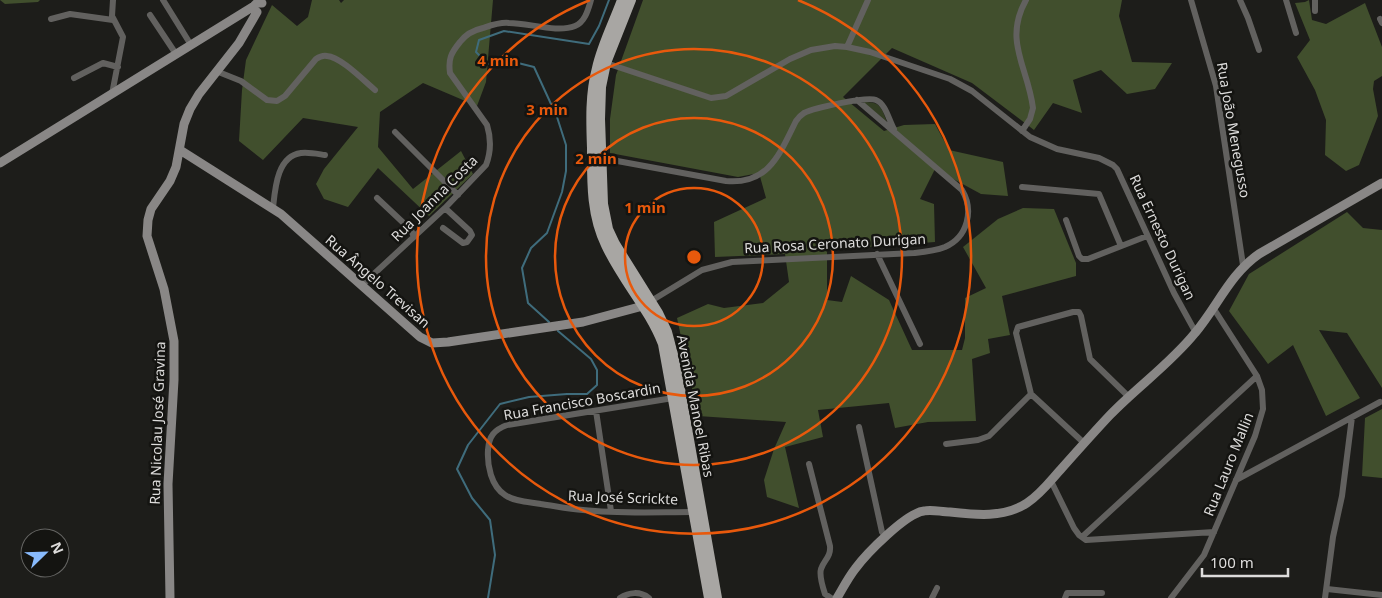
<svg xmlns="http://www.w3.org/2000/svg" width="1382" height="598" font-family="'Noto Sans',sans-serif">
<rect width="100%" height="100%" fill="#1d1d1a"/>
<path fill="#333e23" d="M 863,102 C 881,102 881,107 887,122 Z"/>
<path fill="#414f2d" d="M 0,0 L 40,0 L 38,2 L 5,4 Z
M 312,0 L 339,0 L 341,3 L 344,0 L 493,0 L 486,82 L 477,106 L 423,83 L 380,112 L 378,147 L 413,189 L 461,151 L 473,174 L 429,216 L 378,168 L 348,207 L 324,199 L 316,184 L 324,169 L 358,127 L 303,118 L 263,160 L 239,141 L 242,90 L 246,60 L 272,5 L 297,26 L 308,17 Z
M 643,0 L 1122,0 L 1119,16 L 1132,62 L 1172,63 L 1155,89 L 1127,94 L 1101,70 L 1073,80 L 1082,113 L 1053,103 L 1034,130 L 972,83 L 892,48 L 843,97 L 884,131 L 904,125 L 935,124 L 949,150 L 1003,162 L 1008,196 L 981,194 L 935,169 L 920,199 L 934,204 L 935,242 L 827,250 L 827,300 L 842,302 L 851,276 L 889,300 L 912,350 L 962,350 L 965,338 L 965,298 L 986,288 L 963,247 L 998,219 L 1023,208 L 1054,209 L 1076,263 L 1076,276 L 1002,296 L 1010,335 L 988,339 L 990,353 L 972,359 L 976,421 L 928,422 L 895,428 L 889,403 L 818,410 L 823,437 L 785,447 L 799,508 L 767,497 L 764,480 L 774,449 L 786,422 L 698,416 L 677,318 L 708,304 L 724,308 L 763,303 L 789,282 L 785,254 L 715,257 L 714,222 L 766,198 L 759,173 L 738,177 L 610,153 L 610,119 L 616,75 Z
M 1309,0 L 1312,20 L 1326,24 L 1365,3 L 1382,47 L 1382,76 L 1374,81 L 1373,89 L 1378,116 L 1359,165 L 1346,171 L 1325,155 L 1326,120 L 1315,90 L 1297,57 L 1310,40 L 1295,3 L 1305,2 Z
M 1347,212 L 1363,228 L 1382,230 L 1382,388 L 1347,333 L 1319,330 L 1360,398 L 1326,416 L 1293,345 L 1268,364 L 1229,311 L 1249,274 Z
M 1382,409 L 1382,478 L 1362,476 L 1365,418 Z"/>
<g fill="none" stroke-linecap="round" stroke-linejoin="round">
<path stroke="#3f6c7c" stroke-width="2" d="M 549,322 L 528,303 L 522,268 L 531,248 L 547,233 L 562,192 L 566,171 L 566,145 L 557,117 L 534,67 L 514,62 L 488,64 L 476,52 L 479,40 L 504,31 L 589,44 L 599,26 L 609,0
M 488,598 L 495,555 L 490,520 L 472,498 L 457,469 L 468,445 L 500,404 L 529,397 L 567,394 L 587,394 L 597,385 L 597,370 L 591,359 L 558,331"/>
<path stroke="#62615f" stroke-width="6" d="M 163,0 L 191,45
M 1191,0 L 1216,86 L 1243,265
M 1240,0 L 1248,18 L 1259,50
M 1286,0 L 1296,33
M 1315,0 L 1315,11
M 150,15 L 176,54
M 51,19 L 70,14 L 113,20
M 1380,19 L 1382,23
M 847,47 L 868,0
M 606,63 L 711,98 L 726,96 L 790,59 L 811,50 L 835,46 L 847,47 L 870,52 L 950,79 L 972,91 L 1030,137 L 1057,149 L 1099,158 L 1113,165 L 1117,169 L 1174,293 L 1196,333
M 216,71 L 241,81 L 267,100 L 277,101 L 285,96 L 316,59 C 319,57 323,55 327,56 C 341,57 364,81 375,90
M 74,78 L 103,63 L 118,67
M 112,94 L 123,37 L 112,16 L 113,0
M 1022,131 L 1030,119 L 1033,108 C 1028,67 1003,41 1026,0
M 395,132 L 458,195
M 601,158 L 726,181 C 769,185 780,153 796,121 C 798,118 801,115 804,113 C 814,108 867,96 876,100 C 886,104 889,121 894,129
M 1022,187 L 1099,194 L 1121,246
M 377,198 L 411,230 L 414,237
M 273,208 C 275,189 277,156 301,153 C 309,152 318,154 325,155
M 1066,220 L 1079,256 L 1082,259 L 1088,259 L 1147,236
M 443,228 L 463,243 L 467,242 L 472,235 L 470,231 L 445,208
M 877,254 L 920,344
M 362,285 L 445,208 L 486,165 C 491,152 491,138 487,125 L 450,73 C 448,59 451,53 460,42 C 466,34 474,30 483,28 C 492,25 500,22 509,23 C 529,23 557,33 575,26 C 585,22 588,10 591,0
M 651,301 L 702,270 L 732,262 L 914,253 C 924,252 935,251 945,247 C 968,237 974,210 962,190 L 857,100
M 673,398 L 507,425 C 494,430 489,436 488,450 C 487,465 491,486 505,495 C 515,502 530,502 541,504 C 555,506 569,509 583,510 C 619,514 657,512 693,512
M 596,411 L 611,511
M 859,427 L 882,532 L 886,537
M 1084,443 L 1031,394 L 1016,333 L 1018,327 L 1073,312 L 1079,312 L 1081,316 L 1090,359 L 1129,397
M 946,444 L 978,440 L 989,436 L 1031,394
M 809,464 L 830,546 C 831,557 824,560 821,569 C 819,576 823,588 825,594 L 831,598
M 1236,480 L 1380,402
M 1051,481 L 1074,528 L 1079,535 L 1086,540 L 1214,532
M 1082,537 L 1257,376
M 1327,589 L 1382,595
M 620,598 C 629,592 640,591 649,598
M 932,598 L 937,588
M 1065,598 L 1067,593 L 1102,593
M 1171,598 L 1204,555 L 1255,436 L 1263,409 L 1262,390 L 1257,376 L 1214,309
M 1325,598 L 1333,537 L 1342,496 L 1352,417"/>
<path stroke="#898786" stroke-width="9" d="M 180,150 L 281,214 L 420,337 L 432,343 L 448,342 L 583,322 L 643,306 L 648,303
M 0,163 L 254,6 L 257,3 L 262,3
M 170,598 L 168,484 L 174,380 L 174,341 L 164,289 L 147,236 L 148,220 L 151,209 L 170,181 L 176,167 L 184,124 L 190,109 L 199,94 L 239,43 L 257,12
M 837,598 C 843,588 848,578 855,569 C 866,554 906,513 924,511 C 932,509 941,512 950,512 C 976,515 1004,518 1027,503 C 1041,494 1051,480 1062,468 C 1078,450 1094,432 1110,415 C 1138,386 1170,364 1195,333 C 1217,307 1230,274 1259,254 L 1382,183"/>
<path stroke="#a8a6a3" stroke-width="10" d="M 622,0 C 614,22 602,45 597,68 C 590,94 591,121 592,148 C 592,181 591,214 606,245 C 622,280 649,308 663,344 L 709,598
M 631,0 L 606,63 L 601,87 L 600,119 L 603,204 L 608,229 L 615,244 L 658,313 L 667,332 L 676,366 L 717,598"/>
</g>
<g fill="none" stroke="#e8590c" stroke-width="2.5">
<circle cx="694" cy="257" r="69"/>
<circle cx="694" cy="257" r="139"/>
<circle cx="694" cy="257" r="208"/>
<path d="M798 0A277 277 0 1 1 590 0"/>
</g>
<g text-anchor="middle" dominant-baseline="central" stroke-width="5" stroke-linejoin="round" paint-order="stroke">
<g font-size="14" fill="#dddcdb" stroke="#141411">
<text transform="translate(1234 130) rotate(80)">Rua João Menegusso</text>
<text transform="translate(434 198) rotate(-45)">Rua Joanna Costa</text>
<text transform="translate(1163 237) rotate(65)">Rua Ernesto Durigan</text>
<text transform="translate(835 243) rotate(-3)">Rua Rosa Ceronato Durigan</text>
<text transform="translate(378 281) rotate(41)">Rua Ângelo Trevisan</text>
<text transform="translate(582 401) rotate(-10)">Rua Francisco Boscardin</text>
<text transform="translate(696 406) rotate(79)">Avenida Manoel Ribas</text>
<text transform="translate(157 423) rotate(-88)">Rua Nicolau José Gravina</text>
<text transform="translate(1228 464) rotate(-68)">Rua Lauro Mallin</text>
<text transform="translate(623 497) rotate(2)">Rua José Scrickte</text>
</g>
</g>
<circle cx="694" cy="257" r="8" fill="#e8590c" stroke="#141411" stroke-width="2.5"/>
<g font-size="15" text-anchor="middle" font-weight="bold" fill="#e8590c" stroke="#141411" stroke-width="5" stroke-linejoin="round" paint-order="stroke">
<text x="498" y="66">4 min</text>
<text x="547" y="115">3 min</text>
<text x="596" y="164">2 min</text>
<text x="645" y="213">1 min</text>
</g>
<g transform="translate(45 553) rotate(67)"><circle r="24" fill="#141411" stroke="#646462"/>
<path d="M0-4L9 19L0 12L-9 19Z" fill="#88bafc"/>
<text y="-8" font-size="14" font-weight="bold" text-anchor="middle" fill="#dddcdb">N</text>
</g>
<path d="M1202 568v8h86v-8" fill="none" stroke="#dddcdb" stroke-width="2.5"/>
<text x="1210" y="568" font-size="15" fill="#dddcdb" stroke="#141411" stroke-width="4" paint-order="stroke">100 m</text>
</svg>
